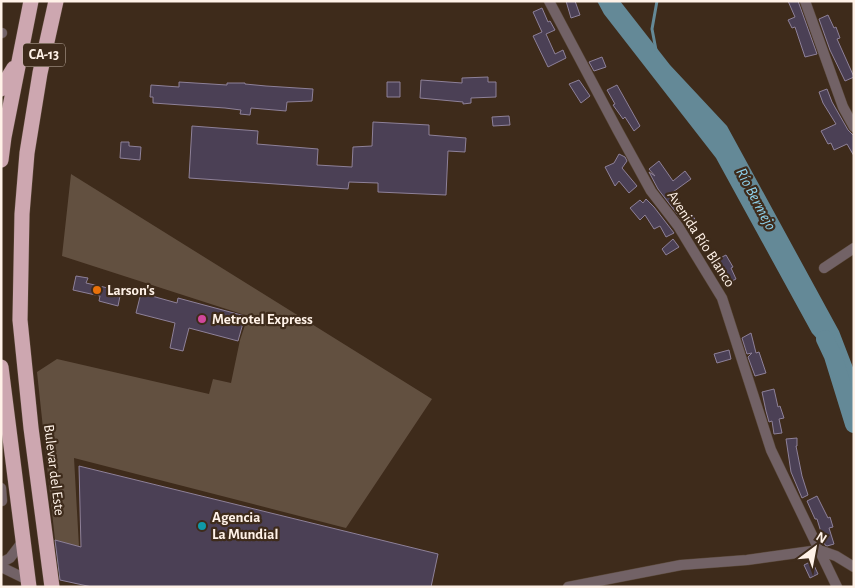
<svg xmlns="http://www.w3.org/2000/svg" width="855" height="588" font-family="'Alegreya Sans',sans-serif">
<rect width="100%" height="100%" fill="#3e2b1b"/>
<path fill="#625040" d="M 71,174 L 432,399 L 346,528 L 74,458 L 79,547 L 55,540 L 37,372 L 57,359 L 209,394 L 213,379 L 231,383 L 240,340 L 248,316 L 62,256 Z"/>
<path fill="#648997" d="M 597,1 L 620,1 L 670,65 L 727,126 L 839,331 L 854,370 L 854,424 L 833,356 L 812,333 L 716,158 L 604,14 Z"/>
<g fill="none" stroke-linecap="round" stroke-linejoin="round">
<path stroke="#648997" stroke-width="3" d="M 656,50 L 652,29 L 657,1"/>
<path stroke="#648997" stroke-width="18" d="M 825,339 L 833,356 L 854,424"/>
</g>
<path fill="#4b4055" stroke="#8e8199" d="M 566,1 L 575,1 L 580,15 L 571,18 Z
M 788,1 L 798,1 L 817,54 L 805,57 L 795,27 L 792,28 L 788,20 L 795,17 Z
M 542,8 L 548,22 L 550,21 L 555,30 L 546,34 L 555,54 L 563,50 L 566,58 L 548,67 L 533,36 L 542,32 L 533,12 Z
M 828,15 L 834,28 L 836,27 L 840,38 L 837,39 L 854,77 L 845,81 L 830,50 L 819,19 Z
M 602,57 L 606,67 L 594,71 L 589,62 Z
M 488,77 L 488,82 L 496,82 L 496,97 L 471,98 L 471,103 L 463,104 L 463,102 L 420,98 L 421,80 L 462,83 L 462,78 Z
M 579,80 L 590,96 L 581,103 L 569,84 Z
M 179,82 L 227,85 L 227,83 L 245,83 L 245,84 L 266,86 L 313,89 L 312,101 L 287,102 L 286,111 L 251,108 L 250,115 L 240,114 L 241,110 L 225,108 L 153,103 L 153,97 L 150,97 L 151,85 L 179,87 Z
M 387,82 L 400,82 L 400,97 L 387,97 Z
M 617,85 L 640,126 L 634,131 L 625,117 L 623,119 L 613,105 L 615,104 L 607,90 Z
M 827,89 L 832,102 L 848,130 L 854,136 L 854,156 L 847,144 L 834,150 L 831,143 L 828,144 L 821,131 L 836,124 L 823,103 L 819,92 Z
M 509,116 L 510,125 L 493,126 L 492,117 Z
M 373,122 L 429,125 L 429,135 L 466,138 L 465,152 L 448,151 L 446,195 L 378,192 L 378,183 L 349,182 L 348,189 L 189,178 L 192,126 L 258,131 L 257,144 L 318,149 L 317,165 L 352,167 L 353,147 L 372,146 Z
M 121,142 L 129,142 L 129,146 L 141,147 L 140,160 L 120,158 Z
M 619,154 L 625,157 L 627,161 L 622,168 L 637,186 L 629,193 L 619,181 L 615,186 L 605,167 L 614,163 Z
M 659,161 L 673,181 L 685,171 L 691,179 L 673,192 L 689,217 L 692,215 L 697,222 L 688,228 L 658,189 L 649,172 L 655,176 L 649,169 Z
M 646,199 L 654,207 L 674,233 L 666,237 L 660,226 L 654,229 L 645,215 L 640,220 L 630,208 L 640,200 L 643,203 Z
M 673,239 L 679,247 L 666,255 L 662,249 Z
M 726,255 L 733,267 L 731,268 L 736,279 L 726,284 L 714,261 Z
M 76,276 L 88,278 L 86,283 L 121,291 L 118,306 L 99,301 L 100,296 L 73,290 Z
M 141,293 L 177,303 L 178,298 L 245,316 L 238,341 L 189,328 L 183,351 L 170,348 L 175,323 L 136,313 Z
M 751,333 L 756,353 L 759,352 L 766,373 L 755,376 L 748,357 L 752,353 L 747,354 L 742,338 Z
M 729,350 L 731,359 L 717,363 L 714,354 Z
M 774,389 L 778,407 L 780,406 L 784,418 L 779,419 L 782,433 L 774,434 L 772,421 L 769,422 L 766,411 L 762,392 Z
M 797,438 L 797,446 L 796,446 L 802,476 L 808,495 L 802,498 L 791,472 L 786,439 Z
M 79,466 L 438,554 L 431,587 L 92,587 L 60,580 L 55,540 L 81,547 Z
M 817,496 L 828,518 L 830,517 L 833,527 L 829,528 L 834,544 L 827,546 L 825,545 L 817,519 L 815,519 L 807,501 Z
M 812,561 L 818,574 L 810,578 L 804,565 Z"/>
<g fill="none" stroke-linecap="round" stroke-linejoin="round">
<g stroke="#594738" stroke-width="11">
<path id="minor" d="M 549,1 L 618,131 L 651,191 L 678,226 L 722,298 L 771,450 L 837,587
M 805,1 L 843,107 L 854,127
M 1,33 L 2,33
M 824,268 L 854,248
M 1,488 L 2,501
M 1,563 L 10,558 L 23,541
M 1,567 L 28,580
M 568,587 L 681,565 L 747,560 L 819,550 L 836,556 L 854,567"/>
</g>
<g stroke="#594738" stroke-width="16">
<path id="highway" d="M 1,89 L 14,68
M 1,160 L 4,137 L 31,1
M 1,367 L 29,587
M 52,587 L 31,428 L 20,320 L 22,214 L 27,153 L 40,73 L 56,1"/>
</g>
<use href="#minor" stroke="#726266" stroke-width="10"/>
<use href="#highway" stroke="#cda7b0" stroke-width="15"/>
</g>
<circle fill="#e8710a" stroke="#3e2b1b" stroke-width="2" cx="97" cy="290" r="5"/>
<circle fill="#d1479c" stroke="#3e2b1b" stroke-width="2" cx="202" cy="319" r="5"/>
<circle fill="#0f9aa8" stroke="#3e2b1b" stroke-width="2" cx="202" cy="526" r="5"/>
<g text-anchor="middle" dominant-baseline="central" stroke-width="4.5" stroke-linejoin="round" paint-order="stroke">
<rect fill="#3e2b1b" stroke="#c5b6aa" stroke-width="1" x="23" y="43.5" width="42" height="23" rx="4"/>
<g font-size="14" font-weight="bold" fill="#fff2e8">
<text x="44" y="55">CA-13</text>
</g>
<g font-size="15" fill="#fff2e8" stroke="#3e2b1b">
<text transform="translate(701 239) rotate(57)">Avenida Río Blanco</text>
<text transform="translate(54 470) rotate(83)">Bulevar del Este</text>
</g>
<g font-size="15" font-weight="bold" fill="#fff2e8" stroke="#3e2b1b" text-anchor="start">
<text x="107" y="290">Larson's</text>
<text x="212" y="319">Metrotel Express</text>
<text x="212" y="517">Agencia<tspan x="212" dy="17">La Mundial</tspan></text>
</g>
<g font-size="16" font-style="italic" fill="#8ed0ea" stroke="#3e2b1b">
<text transform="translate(756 199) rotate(62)">Río Bermejo</text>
</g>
</g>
<rect width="855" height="588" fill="none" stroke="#fff2e8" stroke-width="5"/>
<g transform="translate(815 548) rotate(32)" stroke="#3e2b1b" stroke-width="4" paint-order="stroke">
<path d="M0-4L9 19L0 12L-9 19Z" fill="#fff2e8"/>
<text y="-8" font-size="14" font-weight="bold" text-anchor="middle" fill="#fff2e8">N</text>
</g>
</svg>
